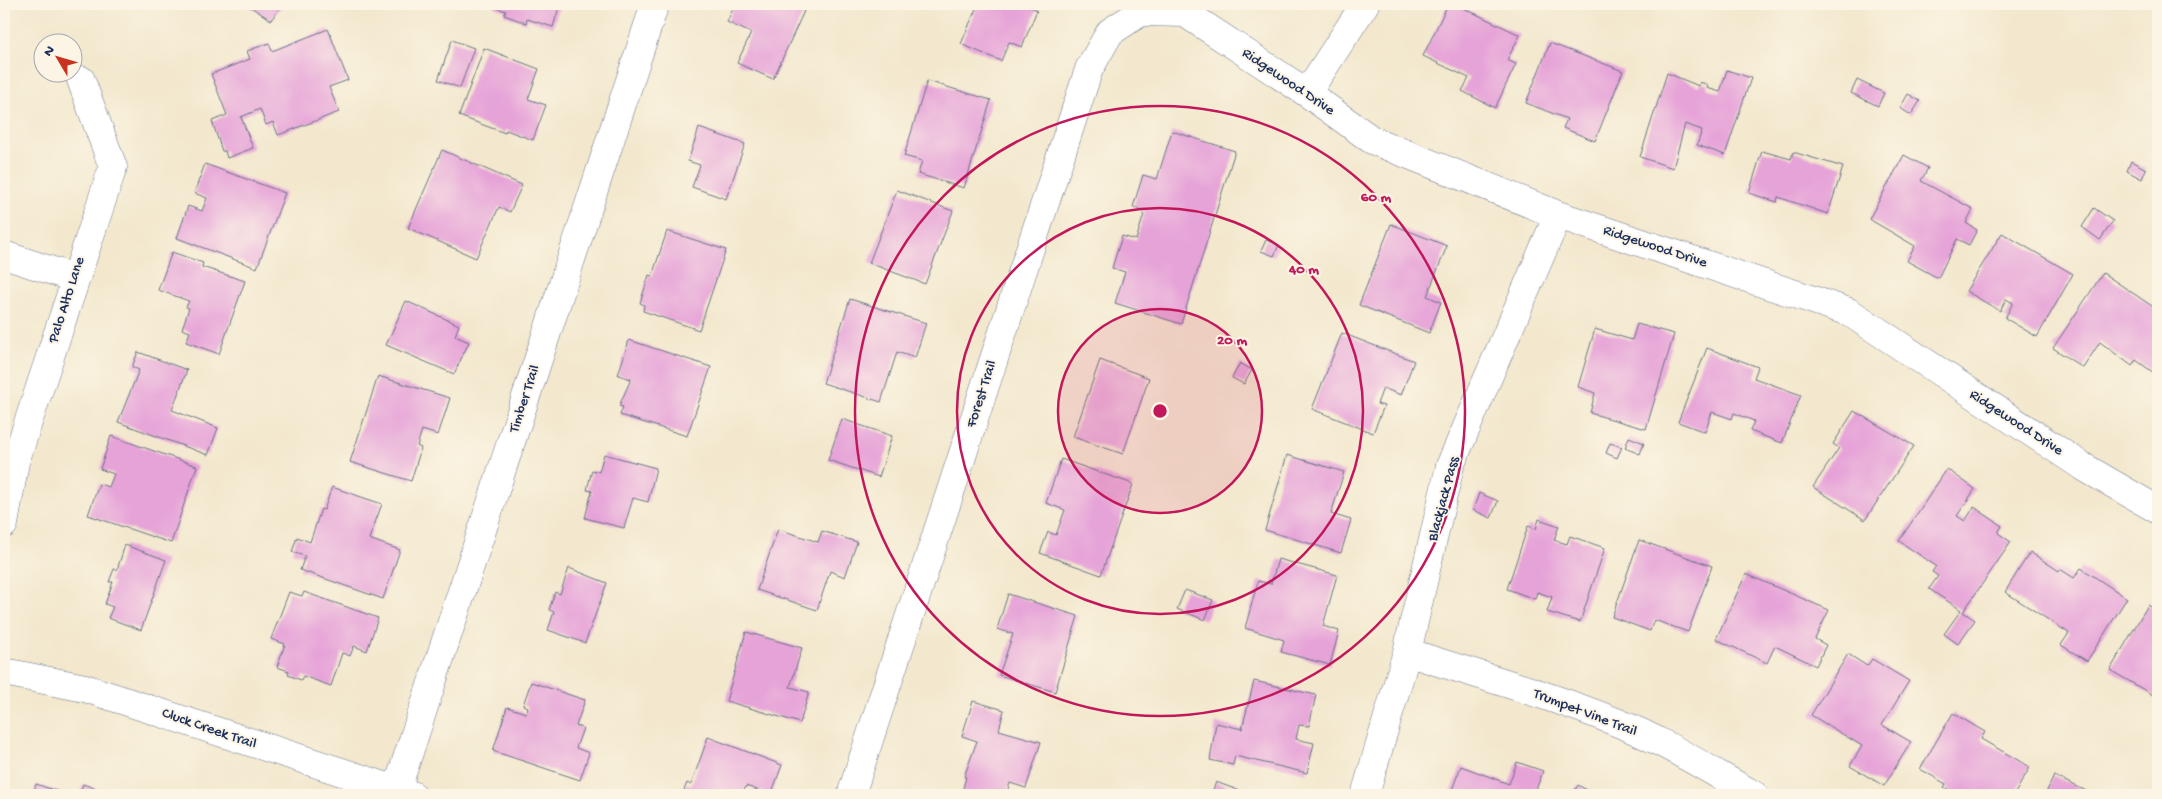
<svg xmlns="http://www.w3.org/2000/svg" width="2162" height="799" font-family="'Gochi Hand',sans-serif">
<rect width="100%" height="100%" fill="#fcf5e5"/>
<filter id="ink" filterUnits="userSpaceOnUse"><feTurbulence type="fractalNoise" baseFrequency=".02" numOctaves="2"/><feDisplacementMap in="SourceGraphic" scale="10" xChannelSelector="R" yChannelSelector="G"/><feConvolveMatrix kernelMatrix="1 2 1 2 8 2 1 2 1" color-interpolation-filters="sRGB"/></filter>
<filter id="wash" filterUnits="userSpaceOnUse"><feTurbulence type="fractalNoise" baseFrequency=".0096" numOctaves="4" result="noise"/><feDisplacementMap in="SourceGraphic" scale="20" xChannelSelector="R" yChannelSelector="G"/><feGaussianBlur stdDeviation="1.12" result="paint"/><feColorMatrix in="noise" values="0 0 0 0 0 0 0 0 0 0 0 0 0 0 0 0 0 1.4 0 .05"/><feComposite in="paint" operator="in"/></filter>
<g filter="url(#wash)">
<rect width="100%" height="100%" fill="#f3e8ce"/>
<g id="blocks">
<path fill="#e6a3d8" d="M 246,4 L 283,4 L 271,20 Z
M 495,4 L 560,4 L 553,27 L 527,19 L 526,23 L 504,15 L 506,11 L 494,7 Z
M 735,4 L 788,4 L 804,11 L 773,79 L 737,63 L 751,33 L 727,22 Z
M 978,4 L 1024,4 L 1037,10 L 1022,47 L 1009,42 L 1001,61 L 961,44 Z
M 1448,4 L 1455,4 L 1520,35 L 1507,60 L 1516,64 L 1495,108 L 1462,91 L 1469,78 L 1423,56 Z
M 328,29 L 348,80 L 329,87 L 339,112 L 278,135 L 273,122 L 266,125 L 260,109 L 241,117 L 253,148 L 227,158 L 225,151 L 222,151 L 212,121 L 227,115 L 211,74 L 250,59 L 247,51 L 269,43 L 272,51 Z
M 452,40 L 474,48 L 460,88 L 438,80 Z
M 1550,43 L 1623,71 L 1595,141 L 1563,128 L 1567,119 L 1526,103 Z
M 484,48 L 539,69 L 528,99 L 546,105 L 533,140 L 506,130 L 505,133 L 459,116 Z
M 1727,70 L 1751,78 L 1725,155 L 1697,145 L 1702,130 L 1685,124 L 1673,168 L 1640,157 L 1667,73 L 1699,86 L 1700,82 L 1708,85 L 1707,88 L 1720,92 Z
M 1857,80 L 1884,93 L 1878,106 L 1851,93 Z
M 927,81 L 991,100 L 964,188 L 918,174 L 922,161 L 904,156 Z
M 1908,94 L 1920,101 L 1911,115 L 1900,108 Z
M 699,128 L 745,144 L 726,199 L 692,187 L 700,165 L 688,161 Z
M 1172,131 L 1235,151 L 1181,324 L 1115,303 L 1125,272 L 1112,268 L 1122,236 L 1136,240 L 1145,211 L 1133,207 L 1143,175 L 1157,179 Z
M 442,150 L 522,185 L 510,212 L 499,207 L 476,258 L 408,228 Z
M 1762,151 L 1791,159 L 1793,152 L 1843,167 L 1828,214 L 1778,197 L 1777,202 L 1749,193 Z
M 1904,155 L 1928,168 L 1921,181 L 1973,209 L 1966,223 L 1977,230 L 1969,245 L 1957,239 L 1938,278 L 1907,261 L 1915,246 L 1869,219 Z
M 2131,161 L 2146,169 L 2142,179 L 2127,171 Z
M 205,164 L 285,193 L 257,268 L 177,238 L 188,206 L 202,211 L 207,198 L 194,193 Z
M 897,190 L 953,211 L 925,284 L 869,263 Z
M 2094,208 L 2113,221 L 2100,240 L 2082,227 Z
M 1391,224 L 1447,246 L 1427,296 L 1441,302 L 1429,333 L 1359,305 Z
M 667,231 L 726,250 L 699,330 L 643,311 L 644,305 L 640,303 L 649,275 L 652,276 Z
M 2002,233 L 2073,274 L 2037,337 L 2005,318 L 2013,303 L 2006,299 L 2000,311 L 1966,291 Z
M 1266,240 L 1279,245 L 1274,256 L 1261,251 Z
M 172,252 L 203,263 L 202,267 L 245,281 L 219,354 L 186,342 L 190,332 L 182,329 L 189,308 L 186,307 L 189,301 L 158,290 Z
M 2103,273 L 2158,310 L 2158,366 L 2154,373 L 2136,360 L 2132,366 L 2100,342 L 2083,368 L 2053,348 Z
M 850,299 L 926,323 L 915,358 L 897,352 L 881,402 L 823,383 Z
M 406,301 L 459,325 L 455,336 L 469,342 L 454,374 L 386,345 Z
M 1637,324 L 1674,334 L 1646,429 L 1590,413 L 1595,393 L 1578,387 L 1595,329 L 1632,340 Z
M 1342,333 L 1414,361 L 1401,395 L 1383,388 L 1377,404 L 1384,406 L 1373,433 L 1312,409 Z
M 629,340 L 711,367 L 687,436 L 620,415 L 623,407 L 619,406 L 631,379 L 618,375 Z
M 1707,348 L 1758,367 L 1754,378 L 1801,395 L 1782,443 L 1750,431 L 1754,421 L 1734,413 L 1732,419 L 1712,412 L 1705,432 L 1678,422 Z
M 138,352 L 187,370 L 172,410 L 218,428 L 208,455 L 118,422 L 139,370 L 132,367 Z
M 1100,360 L 1149,378 L 1123,454 L 1073,437 Z
M 1240,363 L 1252,370 L 1244,384 L 1232,378 Z
M 378,376 L 450,398 L 438,435 L 422,430 L 417,446 L 421,448 L 411,481 L 350,462 Z
M 1854,411 L 1914,446 L 1865,520 L 1813,487 L 1839,448 L 1833,444 Z
M 842,419 L 892,436 L 879,477 L 828,460 Z
M 111,436 L 197,466 L 171,543 L 88,515 L 99,484 L 109,487 L 114,474 L 100,469 Z
M 1629,437 L 1644,443 L 1640,454 L 1625,448 Z
M 1610,443 L 1622,447 L 1617,458 L 1606,453 Z
M 604,454 L 656,468 L 648,502 L 633,498 L 624,528 L 585,518 L 592,491 L 587,490 L 592,470 L 599,472 Z
M 1287,455 L 1344,472 L 1331,514 L 1351,520 L 1341,553 L 1265,530 Z
M 1061,459 L 1133,484 L 1101,575 L 1040,553 L 1048,532 L 1056,535 L 1065,510 L 1046,503 Z
M 1947,469 L 1975,489 L 1957,516 L 1965,521 L 1974,507 L 2002,526 L 1998,533 L 2011,542 L 1963,612 L 1975,620 L 1958,644 L 1944,634 L 1961,610 L 1929,589 L 1938,576 L 1932,572 L 1936,566 L 1899,541 Z
M 332,487 L 382,504 L 369,539 L 400,550 L 383,599 L 300,570 L 305,556 L 292,552 L 297,537 L 310,542 L 321,509 L 324,510 Z
M 1479,493 L 1498,501 L 1491,518 L 1473,510 Z
M 1539,519 L 1559,526 L 1554,540 L 1567,544 L 1570,536 L 1605,548 L 1580,622 L 1547,612 L 1552,597 L 1537,592 L 1535,599 L 1507,589 L 1528,526 L 1536,529 Z
M 778,529 L 818,542 L 822,531 L 857,542 L 845,577 L 830,571 L 817,610 L 757,590 Z
M 1639,540 L 1712,566 L 1688,632 L 1654,620 L 1650,631 L 1612,617 Z
M 125,545 L 166,560 L 141,630 L 108,618 L 113,607 L 105,604 L 113,582 L 109,582 L 114,569 L 117,570 Z
M 2030,552 L 2059,571 L 2060,569 L 2074,578 L 2081,568 L 2127,598 L 2087,661 L 2061,645 L 2069,633 L 2005,592 Z
M 1278,559 L 1337,575 L 1323,626 L 1339,631 L 1330,665 L 1281,652 L 1284,640 L 1245,628 L 1258,581 L 1271,584 Z
M 569,568 L 607,583 L 585,643 L 548,630 L 554,612 L 549,610 L 555,592 L 560,594 Z
M 1746,574 L 1829,610 L 1815,639 L 1826,645 L 1816,666 L 1775,646 L 1767,663 L 1716,639 Z
M 1185,590 L 1213,600 L 1205,620 L 1177,609 Z
M 289,592 L 302,596 L 304,592 L 378,618 L 367,651 L 354,646 L 350,656 L 342,653 L 331,686 L 303,676 L 301,680 L 288,675 L 289,671 L 277,667 L 285,644 L 271,639 Z
M 1008,594 L 1078,616 L 1055,692 L 999,675 L 1013,634 L 997,629 Z
M 2148,605 L 2158,611 L 2158,698 L 2110,670 Z
M 746,632 L 802,648 L 790,687 L 809,692 L 800,723 L 726,701 Z
M 1848,654 L 1867,666 L 1872,659 L 1909,681 L 1882,725 L 1911,742 L 1884,786 L 1850,766 L 1862,746 L 1811,715 Z
M 1254,681 L 1316,695 L 1309,726 L 1299,725 L 1296,739 L 1314,743 L 1307,773 L 1235,756 L 1233,765 L 1210,760 L 1216,723 L 1242,729 Z
M 531,682 L 585,700 L 576,726 L 583,728 L 576,748 L 589,753 L 580,780 L 493,751 L 507,707 L 526,713 L 528,707 L 523,705 Z
M 973,701 L 1004,710 L 999,730 L 1041,742 L 1026,788 L 1010,783 L 1006,795 L 973,795 L 962,792 L 966,777 L 964,777 L 977,741 L 962,736 Z
M 1953,713 L 1985,732 L 1981,739 L 2030,767 L 2014,795 L 1958,795 L 1944,787 L 1946,784 L 1920,769 Z
M 708,737 L 782,765 L 771,795 L 746,786 L 742,795 L 682,795 L 687,783 L 691,785 Z
M 1517,762 L 1543,771 L 1534,795 L 1450,795 L 1461,766 L 1509,784 Z
M 2054,776 L 2095,795 L 2045,795 Z
M 1216,782 L 1251,795 L 1211,795 Z
M 36,784 L 68,795 L 33,795 Z
M 83,784 L 114,795 L 79,795 Z
M 1578,785 L 1596,795 L 1572,795 Z"/>
</g>
</g>
<g filter="url(#ink)">
<use href="#blocks" fill-opacity="0" stroke="#677085" stroke-width="1"/>
<g fill="none" stroke-linecap="round" stroke-linejoin="round">
<g stroke="#677085" stroke-width="29">
<path id="minor" d="M 1307,93 L 1365,4
M 4,255 L 74,278
M 4,524 L 15,462 L 113,167 L 81,80
M 1407,652 C 1477,675 1548,694 1616,722 C 1664,741 1709,770 1754,795
M 395,795 L 655,4
M 851,795 L 1089,69 L 1110,32 L 1141,12 L 1185,13 L 1307,93 L 1372,140 L 1558,215 L 1849,312 L 2082,466 L 2158,510
M 1365,795 L 1407,652 L 1450,466 L 1558,215"/>
</g>
<g stroke="#677085" stroke-width="29">
<path id="tertiary" d="M 4,672 L 85,688 L 412,795"/>
</g>
<use href="#minor" stroke="#fff" stroke-width="28"/>
<use href="#tertiary" stroke="#fff" stroke-width="28"/>
</g>
</g>
<circle cx="1160" cy="411" r="102" fill="#c2185b" fill-opacity=".12"/>
<g fill="none" stroke="#c2185b" stroke-width="2.5">
<circle cx="1160" cy="411" r="102"/>
<circle cx="1160" cy="411" r="203"/>
<circle cx="1160" cy="411" r="305"/>
</g>
<g text-anchor="middle" dominant-baseline="central" stroke-width="4" stroke-linejoin="round" paint-order="stroke">
<g font-size="15" fill="#1b2f5e" stroke="#fcf5e5">
<text transform="translate(1288 82) rotate(34)">Ridgewood Drive</text>
<text transform="translate(1655 247) rotate(18)">Ridgewood Drive</text>
<text transform="translate(67 300) rotate(-72)">Palo Alto Lane</text>
<text transform="translate(982 394) rotate(-72)">Forest Trail</text>
<text transform="translate(525 399) rotate(-72)">Timber Trail</text>
<text transform="translate(2016 423) rotate(33)">Ridgewood Drive</text>
<text transform="translate(1444 499) rotate(-75)">Blackjack Pass</text>
<text transform="translate(1585 713) rotate(21)">Trumpet Vine Trail</text>
<text transform="translate(209 729) rotate(19)">Cluck Creek Trail</text>
</g>
</g>
<circle cx="1160" cy="411" r="8" fill="#c2185b" stroke="#fcf5e5" stroke-width="2.5"/>
<g font-size="15" text-anchor="middle" font-weight="bold" fill="#c2185b" stroke="#fcf5e5" stroke-width="4" stroke-linejoin="round" paint-order="stroke">
<text x="1376" y="201">60 m</text>
<text x="1304" y="273">40 m</text>
<text x="1232" y="344">20 m</text>
</g>
<rect width="2162" height="799" fill="none" stroke="#fcf5e5" stroke-width="20"/>
<g transform="translate(58 58) rotate(308)"><circle r="24" fill="#fcf5e5" stroke="#a2a6af"/>
<path d="M0-4L9 19L0 12L-9 19Z" fill="#c8321e"/>
<text y="-8" font-size="14" font-weight="bold" text-anchor="middle" fill="#1b2f5e">N</text>
</g>
</svg>
